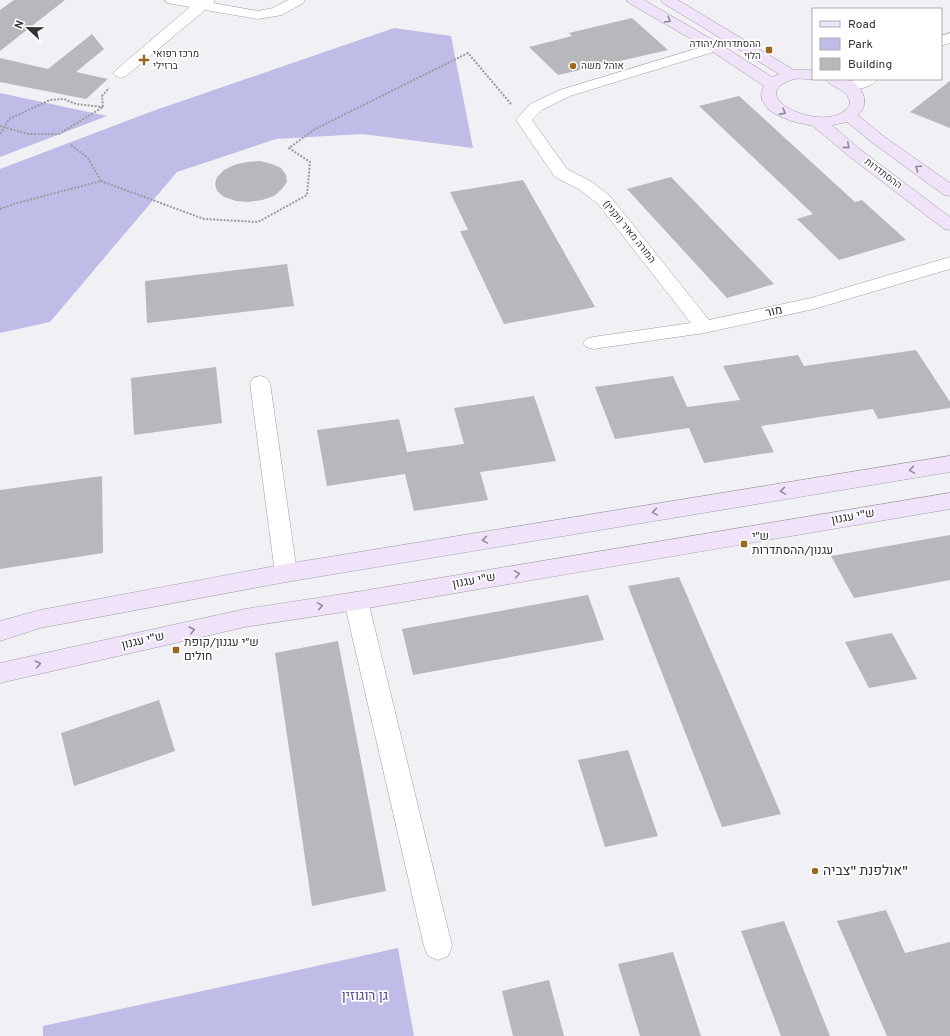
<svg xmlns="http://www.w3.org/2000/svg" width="950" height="1036" font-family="Overpass,Heebo,sans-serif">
<rect width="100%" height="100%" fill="#f0f0f5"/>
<path fill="#bfbde8" d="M 394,28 L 451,36 L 473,148 L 362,134 L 276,139 L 177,172 L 50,322 L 0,333 L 0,169 L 150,112 Z
M 0,93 L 107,116 L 0,157 Z
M 398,948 L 414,1036 L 43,1036 L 43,1026 Z"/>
<path fill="#b7b7bc" d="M 14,0 L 65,0 L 0,51 L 0,10 Z
M 632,18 L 668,50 L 558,75 L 529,47 L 572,36 L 569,33 Z
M 92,34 L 104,49 L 76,72 L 108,79 L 86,99 L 0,82 L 0,58 L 48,69 Z
M 950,81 L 950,128 L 910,112 Z
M 739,96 L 855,202 L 862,200 L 906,240 L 839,260 L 797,219 L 813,214 L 699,106 Z
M 260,161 L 272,164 L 281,168 L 286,175 L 287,182 L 282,189 L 274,196 L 262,200 L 248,202 L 236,201 L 224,197 L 217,191 L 215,184 L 217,177 L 224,170 L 234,165 L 247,162 Z
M 671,177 L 774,284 L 727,298 L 627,189 Z
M 523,180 L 544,217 L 595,307 L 504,324 L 460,231 L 468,230 L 450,192 Z
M 287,264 L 294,306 L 147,323 L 145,281 Z
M 916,350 L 950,402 L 950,408 L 878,419 L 873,409 L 761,426 L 774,452 L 704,463 L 689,428 L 615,439 L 595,387 L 673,376 L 687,407 L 740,400 L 723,366 L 798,355 L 804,366 Z
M 216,367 L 222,423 L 134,435 L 131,378 Z
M 534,396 L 556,461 L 480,472 L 488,500 L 414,511 L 405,474 L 327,486 L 317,430 L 399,419 L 407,452 L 464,444 L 454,408 Z
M 102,476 L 103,553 L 0,569 L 0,490 Z
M 950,535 L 950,580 L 854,598 L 831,556 Z
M 679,577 L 781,814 L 722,827 L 628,586 Z
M 588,595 L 604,640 L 413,675 L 402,629 Z
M 892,633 L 917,679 L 869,688 L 845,642 Z
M 338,641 L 386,891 L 312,906 L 275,653 Z
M 159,700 L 175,751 L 74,786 L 61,733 Z
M 628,750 L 658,836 L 605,847 L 578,760 Z
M 886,910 L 905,953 L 950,942 L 950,1036 L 887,1036 L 837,921 Z
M 784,921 L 830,1036 L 781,1036 L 741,931 Z
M 673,952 L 701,1036 L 640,1036 L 618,964 Z
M 549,980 L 564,1036 L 513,1036 L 502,991 Z"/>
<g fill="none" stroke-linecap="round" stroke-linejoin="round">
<g stroke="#9e9ea3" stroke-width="1">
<path id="street" d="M 165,0 L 215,0 L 213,3 L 258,11 L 273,8 L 288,0 L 305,0 L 303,3 L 282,15 L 258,19 L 205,10 L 126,76 L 121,78 L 116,76 L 113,73 L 116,70 L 190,7 L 167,3 Z
M 950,33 L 950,43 L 941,46 L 941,36 Z
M 715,43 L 720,44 L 722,47 L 720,50 L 570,96 L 542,110 L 532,120 L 567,169 L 592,182 L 610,196 L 709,320 L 811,298 L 950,257 L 950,269 L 814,309 L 704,333 L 593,349 L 586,347 L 583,343 L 586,339 L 593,337 L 691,323 L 598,204 L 580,190 L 555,177 L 516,120 L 530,104 L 560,90 Z
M 856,79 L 878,79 C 872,87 853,92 844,90 L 841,87 L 844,84 Z
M 260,376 L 267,378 L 270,383 L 297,573 L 294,579 L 286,582 L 278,579 L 275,573 L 250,383 L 253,378 Z
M 356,592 L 364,595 L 368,601 L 452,946 L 448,956 L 438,960 L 428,956 L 424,946 L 344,601 L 348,595 Z"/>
</g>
<g stroke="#9e9ea3" stroke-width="1">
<path id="secondary" d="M 627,0 L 644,0 L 720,44 L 772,77 L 779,74 L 663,3 L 661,0 L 678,0 L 794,70 L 813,70 L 813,79 L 815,79 C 807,80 799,77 791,80 C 741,98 833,138 850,104 C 849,88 833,90 825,79 C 831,79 839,78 845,79 C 861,82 872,103 858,115 L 882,135 L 950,183 L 950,196 L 944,195 L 870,141 L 847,122 L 832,125 L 862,151 L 950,217 L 950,230 L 944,229 L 850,157 L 813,126 L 791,121 L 775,114 L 768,109 L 762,100 L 761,94 L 764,86 L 710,50 L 629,3 Z
M 950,456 L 950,472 L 286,582 L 40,628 L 0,641 L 0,621 L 40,610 L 286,564 Z
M 950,493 L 950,509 L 356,610 L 245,627 L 0,683 L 0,663 L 245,609 L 356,592 Z"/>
</g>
<path stroke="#9b9b9f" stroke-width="2" stroke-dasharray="2 1.5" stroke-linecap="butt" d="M 0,126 L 28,134 L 59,134 L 103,107 L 102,96 L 109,88
M 0,134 L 9,119 L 50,100 L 64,99 L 76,104 L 103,107
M 101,181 L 204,219 L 258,222 L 307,195 L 310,162 L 289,148 L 315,129 L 468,53 L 511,104
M 0,209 L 17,203 L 101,181 L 88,158 L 71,145"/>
<use href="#street" fill="#fff" fill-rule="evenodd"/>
<use href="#secondary" fill="#efe2f9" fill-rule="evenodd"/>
</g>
<defs><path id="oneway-chevron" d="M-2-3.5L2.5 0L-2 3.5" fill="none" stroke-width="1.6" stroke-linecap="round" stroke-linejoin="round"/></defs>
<g stroke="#908a96">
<use href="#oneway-chevron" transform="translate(668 20) rotate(30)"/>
<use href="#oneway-chevron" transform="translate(783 112) rotate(28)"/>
<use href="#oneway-chevron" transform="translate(847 146) rotate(40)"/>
<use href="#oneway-chevron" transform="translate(918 168) rotate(-145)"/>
<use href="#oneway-chevron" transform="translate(912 470) rotate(171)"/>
<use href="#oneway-chevron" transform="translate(783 491) rotate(171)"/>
<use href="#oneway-chevron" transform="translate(655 512) rotate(171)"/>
<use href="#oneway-chevron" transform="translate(485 540) rotate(171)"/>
<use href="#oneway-chevron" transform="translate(517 574) rotate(-10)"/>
<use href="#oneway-chevron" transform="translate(320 606) rotate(-9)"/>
<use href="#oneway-chevron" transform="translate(192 630) rotate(-13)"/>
<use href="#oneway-chevron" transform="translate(38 664) rotate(-13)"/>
</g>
<g fill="#9b691e" stroke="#fff" stroke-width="1.5">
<rect x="765" y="46" width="8" height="8" rx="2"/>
<path d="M142 54h4v4h4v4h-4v4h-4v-4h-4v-4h4z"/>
<circle cx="573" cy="66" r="4"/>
<rect x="740" y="540" width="8" height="8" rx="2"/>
<rect x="172" y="646" width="8" height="8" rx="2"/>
<circle cx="815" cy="871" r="4"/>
</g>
<g text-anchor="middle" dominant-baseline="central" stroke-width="3.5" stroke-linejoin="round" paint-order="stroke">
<g font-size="10" fill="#323234" stroke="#fff" text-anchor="start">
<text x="761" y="44" text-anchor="end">ההסתדרות/יהודה<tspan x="761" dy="12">הלוי</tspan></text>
<text x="153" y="54">מרכז רפואי<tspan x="153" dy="12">ברזילי</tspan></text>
<text x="581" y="66">אוהל משה</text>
</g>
<g font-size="10" fill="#323234" stroke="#fff">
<text transform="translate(883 174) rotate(37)">ההסתדרות</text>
<text transform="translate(629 232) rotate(51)">המורה מאיר (וקנין)</text>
</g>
<g font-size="12" fill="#323234" stroke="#fff">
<text transform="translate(774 312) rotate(-12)">מור</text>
<text transform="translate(853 517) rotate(-10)">ש"י עגנון</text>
<text transform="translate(474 581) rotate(-10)">ש"י עגנון</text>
<text transform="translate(143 641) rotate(-13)">ש"י עגנון</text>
</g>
<g font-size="12" fill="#323234" stroke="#fff" text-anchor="start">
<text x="752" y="537">ש״י<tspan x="752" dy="14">עגנון/ההסתדרות</tspan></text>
<text x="184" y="643">ש״י עגנון/קופת<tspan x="184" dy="14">חולים</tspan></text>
</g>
<g font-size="14" fill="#323234" stroke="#fff" text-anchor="start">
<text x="823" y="871">אולפנת "צביה"</text>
</g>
<g font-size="14" fill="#554a97" stroke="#fff">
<text x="365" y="996">גן רוגוזין</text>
</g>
</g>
<rect x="812" y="8" width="130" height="72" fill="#ffffff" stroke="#adadae"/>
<rect x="820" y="21" width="20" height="6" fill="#efe2f9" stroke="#adadae"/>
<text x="848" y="28" font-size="12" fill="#323234">Road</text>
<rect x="820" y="38" width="20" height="12" fill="#bfbde8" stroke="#adadae"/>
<text x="848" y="48" font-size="12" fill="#323234">Park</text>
<rect x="820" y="58" width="20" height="12" fill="#b7b7bc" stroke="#adadae"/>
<text x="848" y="68" font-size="12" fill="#323234">Building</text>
<g transform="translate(28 28) rotate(292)" stroke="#ffffff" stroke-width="3" paint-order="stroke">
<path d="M0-3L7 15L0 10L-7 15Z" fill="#323234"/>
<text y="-6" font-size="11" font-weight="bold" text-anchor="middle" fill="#323234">N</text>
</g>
</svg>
